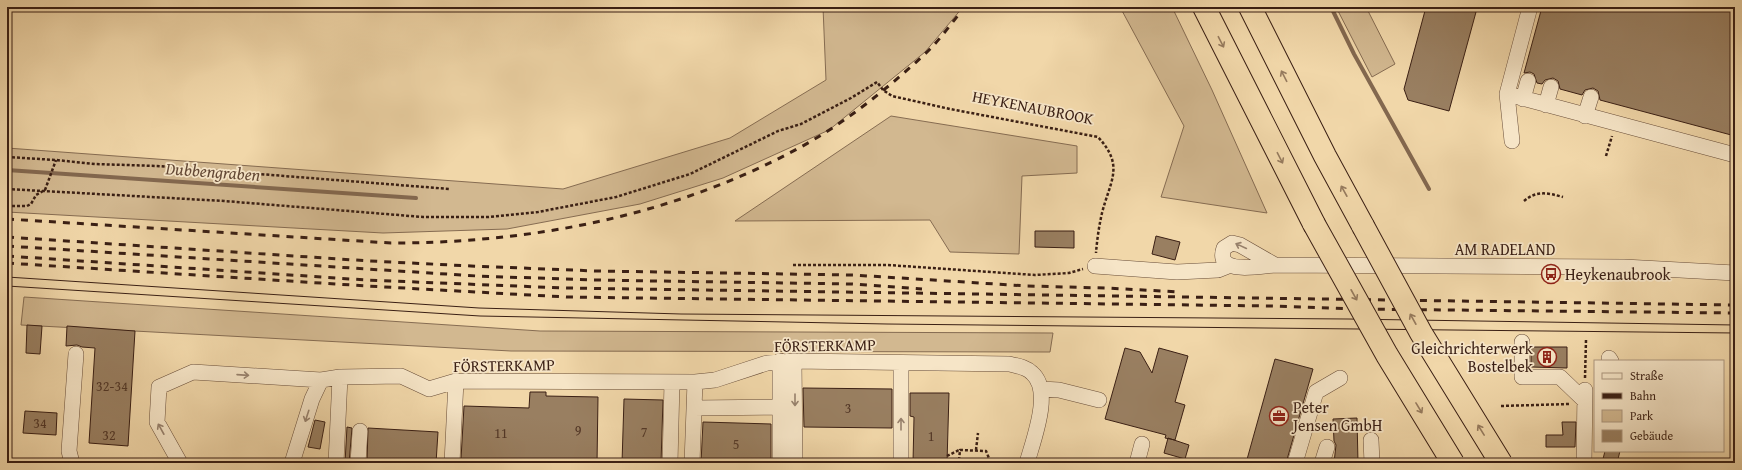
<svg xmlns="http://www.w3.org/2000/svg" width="1742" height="470" font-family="'Gentium Book Plus',serif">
<rect width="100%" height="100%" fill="#f1d7a9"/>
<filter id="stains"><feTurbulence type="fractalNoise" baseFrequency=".005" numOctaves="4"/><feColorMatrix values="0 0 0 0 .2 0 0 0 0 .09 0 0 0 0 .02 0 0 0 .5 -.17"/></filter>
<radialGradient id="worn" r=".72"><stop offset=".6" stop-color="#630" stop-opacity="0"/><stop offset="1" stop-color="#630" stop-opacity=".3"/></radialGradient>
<path fill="#d2b890" stroke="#866c52" d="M 823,7 L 963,7 L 925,52 L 829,130 L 723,178 L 640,204 L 507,229 L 383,233 L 7,212 L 7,148 L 563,189 L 730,138 L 826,80 Z
M 1120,7 L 1172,7 L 1212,90 L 1267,213 L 1161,197 L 1184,126 Z
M 1336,7 L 1366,7 L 1395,64 L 1372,77 Z
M 891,116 L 1077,146 L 1077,173 L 1022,176 L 1019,254 L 950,252 L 930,220 L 735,221 Z
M 24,297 L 540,331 L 1053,333 L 1050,352 L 511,351 L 21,325 Z"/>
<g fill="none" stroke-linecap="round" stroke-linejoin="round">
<path stroke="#83684f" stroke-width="4" d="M 1331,7 L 1354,54 L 1429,189
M 7,170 L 416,198"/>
</g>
<path fill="#997f61" stroke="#3a1f14" d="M 1426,7 L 1457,7 L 1476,12 L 1449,111 L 1408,100 L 1404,89 Z
M 1542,7 L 1735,7 L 1735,136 L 1600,100 L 1598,91 L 1593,88 L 1585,90 L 1582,95 L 1560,89 L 1558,81 L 1553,78 L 1545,80 L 1542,84 L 1537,83 L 1534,74 L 1530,72 L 1524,73 Z
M 1035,231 L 1074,231 L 1074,248 L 1035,247 Z
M 1156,236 L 1180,242 L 1175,260 L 1152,254 Z
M 27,325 L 42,326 L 40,354 L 26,353 Z
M 67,326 L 135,331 L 128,446 L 89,443 L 95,348 L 82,347 L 77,345 L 66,346 Z
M 1531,347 L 1567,347 L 1567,368 L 1531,367 Z
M 1125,348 L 1140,352 L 1152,373 L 1159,348 L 1188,356 L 1175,402 L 1185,405 L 1175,440 L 1165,438 L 1166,435 L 1105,419 Z
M 1275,359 L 1313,369 L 1286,463 L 1246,463 Z
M 803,388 L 892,389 L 892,428 L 804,427 Z
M 530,392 L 546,392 L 546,396 L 598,397 L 597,463 L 461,459 L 464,406 L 529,408 Z
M 910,393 L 949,393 L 947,463 L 913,463 L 914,417 L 910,416 Z
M 624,399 L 663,400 L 661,463 L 622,463 Z
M 25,411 L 57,413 L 56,435 L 23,433 Z
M 1357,418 L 1358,463 L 1334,463 L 1336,445 L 1334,441 L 1333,419 Z
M 315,420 L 325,422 L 320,449 L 308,447 Z
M 703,422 L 771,424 L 771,463 L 701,463 Z
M 1562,422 L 1576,422 L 1575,447 L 1546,447 L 1546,435 L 1563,435 Z
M 347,427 L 352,428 L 349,463 L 345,463 Z
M 368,428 L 438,432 L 436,463 L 367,463 Z
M 1168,438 L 1189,445 L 1185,459 L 1164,453 Z
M 1605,451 L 1620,451 L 1617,463 L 1602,463 Z"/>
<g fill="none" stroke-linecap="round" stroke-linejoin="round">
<g stroke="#684d39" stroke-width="16">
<path id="minor" d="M 1507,94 L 1735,155
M 1523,99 L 1528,81
M 1546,105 L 1551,87
M 1585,116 L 1591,97
M 1512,141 L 1507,94 L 1530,7
M 1275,265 L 1240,245 L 1232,243 L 1224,248 C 1214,276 1260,266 1275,265 L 1624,267 L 1735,273
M 1095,266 L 1177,272 L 1218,270 L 1228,266
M 1522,342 L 1522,377 L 1560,377 L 1584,400
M 1609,358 L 1611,361
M 794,361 L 795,463
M 1041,389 L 1059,390 L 1099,400
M 694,408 L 780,407
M 1371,440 L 1372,463
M 72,463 L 69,451 L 76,354
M 180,463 L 157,422 L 159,387 L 193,372 L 321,380 L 340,377 L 401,376 L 429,389 L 456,381 L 695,382 L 715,380 L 767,363 L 794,361 L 1009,364 C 1018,366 1026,367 1032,373 C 1053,391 1033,440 1027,463
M 292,463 L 312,399 L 321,380
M 336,463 L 340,377
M 358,463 L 360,431
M 452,463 L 456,381
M 670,463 L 672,382
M 692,463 L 695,382
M 780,463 L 780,361
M 901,463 L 901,363
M 1137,463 L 1142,444
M 1295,463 L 1316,392 L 1340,378
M 1322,463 L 1327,447
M 1584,463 L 1585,390"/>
</g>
<g stroke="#3a1f14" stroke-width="24">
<path id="highway" d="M 1204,7 L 1314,224
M 1250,7 L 1325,156 L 1363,226"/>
</g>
<path stroke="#3a1f14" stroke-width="2.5" stroke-dasharray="3 2" stroke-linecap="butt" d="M 1606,156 L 1612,136
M 7,157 L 56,160 L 95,164 L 157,166 L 450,189
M 7,189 L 224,201 L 423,217 L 488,217 L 538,212 L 616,197 L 690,174 L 778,131 L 801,124 L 851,98 L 877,82 L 883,90 L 892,96 L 950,109 L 1098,137 C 1125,166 1110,181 1102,213 C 1099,226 1097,240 1096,253
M 1524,201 C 1537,190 1548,193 1563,197
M 7,206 L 27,206 L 31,204 L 36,195 L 45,190 L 56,160
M 793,265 L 888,265 L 1035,275 L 1069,273 L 1083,269
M 1585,378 L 1586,340
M 1501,406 L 1570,404
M 976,450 L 978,433
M 947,456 L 959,450
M 959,460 L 960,450 L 986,451 L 991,463"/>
<use href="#minor" stroke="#f6e5c7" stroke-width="15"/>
<use href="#highway" stroke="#f1d7a9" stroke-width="22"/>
<path stroke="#3a1f14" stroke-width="1" d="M 7,277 L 479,308 L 681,314 L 1348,319 L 1735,325
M 7,286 L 480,316 L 887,324 L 1735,333"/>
<path stroke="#3a1f14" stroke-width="3" stroke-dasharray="7 7" stroke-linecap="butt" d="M 7,219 L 391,243 C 533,243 673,216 799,148 C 845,123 887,89 925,54 C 940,40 952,22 965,7
M 7,237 L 370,261 L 471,266 L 596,271 L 853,275 L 1027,286 L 1105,288 L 1180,292
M 7,246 L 477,276 L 593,280 L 852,284 L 922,289
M 7,256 L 366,280 L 565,288 L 1735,305
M 7,263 L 367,286 L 566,297 L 1270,306 L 1356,309 L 1735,313"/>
<g stroke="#3a1f14" stroke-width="24" stroke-linecap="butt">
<path id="highway-bridge" d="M 1314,224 L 1387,355 L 1453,463
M 1363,226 L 1421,333 L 1501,463"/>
</g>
<use href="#highway-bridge" stroke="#f1d7a9" stroke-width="22"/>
</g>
<defs><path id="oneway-shaft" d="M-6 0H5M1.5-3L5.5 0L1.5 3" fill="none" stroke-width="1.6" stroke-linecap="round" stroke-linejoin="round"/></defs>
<g stroke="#967b5e">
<use href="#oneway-shaft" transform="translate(1221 42) rotate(63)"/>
<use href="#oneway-shaft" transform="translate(1284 76) rotate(-117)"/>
<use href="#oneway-shaft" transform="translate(1280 158) rotate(63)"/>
<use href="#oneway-shaft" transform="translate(1344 191) rotate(-119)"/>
<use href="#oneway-shaft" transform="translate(1354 295) rotate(61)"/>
<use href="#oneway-shaft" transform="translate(1413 319) rotate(-119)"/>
<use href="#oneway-shaft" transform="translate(1419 408) rotate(59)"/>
<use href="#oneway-shaft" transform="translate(1481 430) rotate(-122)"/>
</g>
<g stroke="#98826e">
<use href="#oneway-shaft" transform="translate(1241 246) rotate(-155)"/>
<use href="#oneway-shaft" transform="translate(243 375) rotate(4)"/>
<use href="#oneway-shaft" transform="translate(795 400) rotate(90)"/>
<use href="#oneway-shaft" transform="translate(307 416) rotate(108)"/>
<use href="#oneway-shaft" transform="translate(901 424) rotate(-90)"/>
<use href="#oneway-shaft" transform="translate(161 429) rotate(-119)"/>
</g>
<defs>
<g id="bus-ring" transform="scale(1)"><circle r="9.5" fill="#f6e5c7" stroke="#8f2418" stroke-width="1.5"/><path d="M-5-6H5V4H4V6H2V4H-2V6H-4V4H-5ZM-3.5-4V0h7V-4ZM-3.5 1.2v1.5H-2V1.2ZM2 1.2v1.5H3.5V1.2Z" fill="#8f2418"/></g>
<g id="building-ring" transform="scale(1)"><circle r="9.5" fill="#f6e5c7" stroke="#8f2418" stroke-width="1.5"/><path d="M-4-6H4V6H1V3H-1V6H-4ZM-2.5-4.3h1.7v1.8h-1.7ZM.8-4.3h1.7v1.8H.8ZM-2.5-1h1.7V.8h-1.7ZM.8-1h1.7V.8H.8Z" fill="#8f2418"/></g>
<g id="office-ring" transform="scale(1)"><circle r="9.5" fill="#f6e5c7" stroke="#8f2418" stroke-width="1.5"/><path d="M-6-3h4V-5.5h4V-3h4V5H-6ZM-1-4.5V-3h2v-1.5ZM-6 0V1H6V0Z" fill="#8f2418"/></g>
</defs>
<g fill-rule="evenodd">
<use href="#bus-ring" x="1551" y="274"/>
<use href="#building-ring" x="1547" y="357"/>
<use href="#office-ring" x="1279" y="416"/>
</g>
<g text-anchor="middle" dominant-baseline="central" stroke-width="3.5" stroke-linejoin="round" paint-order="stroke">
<g font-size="14" fill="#523727">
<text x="112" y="386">32-34</text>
<text x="848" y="408">3</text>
<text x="40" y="423">34</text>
<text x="578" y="430">9</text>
<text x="644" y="432">7</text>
<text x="501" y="433">11</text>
<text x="109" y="435">32</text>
<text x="931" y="436">1</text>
<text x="736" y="444">5</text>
</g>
<g font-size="16" fill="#3a1f14" stroke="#f6e5c7">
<text transform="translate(1033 107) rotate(11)">HEYKENAUBROOK</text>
<text x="1505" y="249">AM RADELAND</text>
<text transform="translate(825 345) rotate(-1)">FÖRSTERKAMP</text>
<text transform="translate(504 365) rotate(-1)">FÖRSTERKAMP</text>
</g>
<g font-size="16" fill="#3a1f14" stroke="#f6e5c7" text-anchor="start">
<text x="1565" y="274">Heykenaubrook</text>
<text x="1533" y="348" text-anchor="end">Gleichrichterwerk<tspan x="1533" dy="18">Bostelbek</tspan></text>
<text x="1293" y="407">Peter<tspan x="1293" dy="18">Jensen GmbH</tspan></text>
</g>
<g font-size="17" font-style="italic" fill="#644936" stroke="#f6e5c7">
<text transform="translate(213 171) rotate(4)">Dubbengraben</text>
</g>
</g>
<rect width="1742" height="470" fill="none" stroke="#f1d7a9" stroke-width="24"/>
<rect x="8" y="8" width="1726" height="454" fill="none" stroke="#3a1f14" stroke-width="2"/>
<rect x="12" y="12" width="1718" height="446" fill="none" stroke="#3a1f14"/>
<rect x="1594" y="360" width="130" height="92" fill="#f6e5c7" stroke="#ab967f"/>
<rect x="1602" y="373" width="20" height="6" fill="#f6e5c7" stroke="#ab967f"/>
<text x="1630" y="380" font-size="12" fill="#3a1f14">Straße</text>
<rect x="1602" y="393" width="20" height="6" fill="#3a1f14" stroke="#ab967f"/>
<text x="1630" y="400" font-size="12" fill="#3a1f14">Bahn</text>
<rect x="1602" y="410" width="20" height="12" fill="#d2b890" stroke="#ab967f"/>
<text x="1630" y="420" font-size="12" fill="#3a1f14">Park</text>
<rect x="1602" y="430" width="20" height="12" fill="#997f61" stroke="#ab967f"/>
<text x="1630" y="440" font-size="12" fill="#3a1f14">Gebäude</text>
<rect width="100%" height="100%" filter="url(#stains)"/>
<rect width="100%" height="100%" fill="url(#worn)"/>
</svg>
